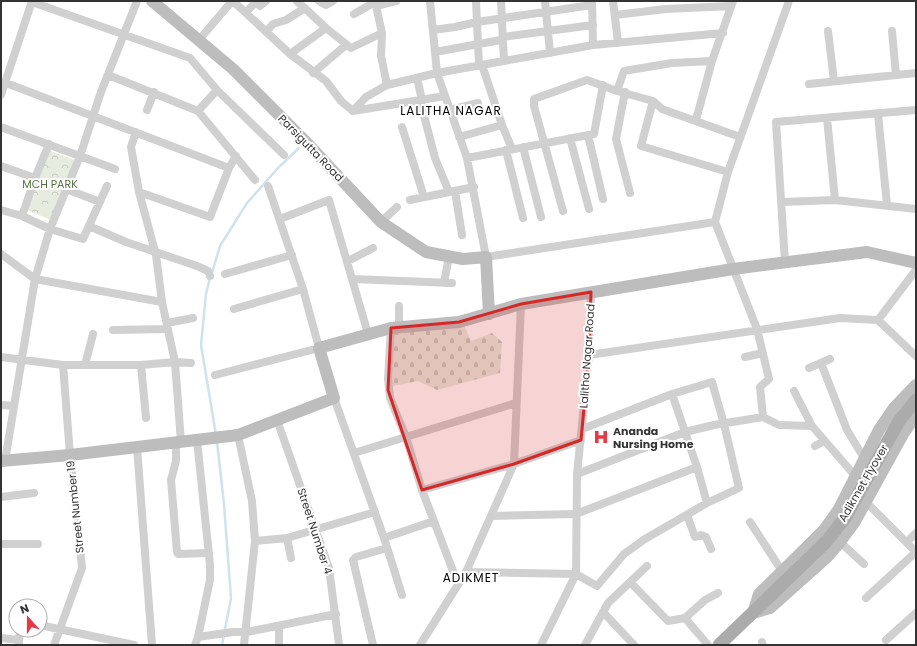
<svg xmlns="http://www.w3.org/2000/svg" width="917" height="646" font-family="Poppins,sans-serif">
<defs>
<pattern id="cemetery-stones" width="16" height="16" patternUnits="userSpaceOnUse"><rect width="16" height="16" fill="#e6ecdf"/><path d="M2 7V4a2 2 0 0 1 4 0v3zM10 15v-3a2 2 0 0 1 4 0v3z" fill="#c6cbc0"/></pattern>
<pattern id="park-crowns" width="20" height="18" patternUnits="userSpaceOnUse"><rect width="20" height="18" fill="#e6ecdf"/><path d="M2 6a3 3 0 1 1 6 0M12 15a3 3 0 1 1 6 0" fill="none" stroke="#c6cbc0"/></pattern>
</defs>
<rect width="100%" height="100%" fill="#fff"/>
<path fill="url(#cemetery-stones)" d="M 463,323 L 471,341 L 492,333 L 502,342 L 500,373 L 437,390 L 418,381 L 393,386 L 391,379 L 393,331 Z"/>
<path fill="url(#park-crowns)" d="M 48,150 L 77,161 L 51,220 L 22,208 Z"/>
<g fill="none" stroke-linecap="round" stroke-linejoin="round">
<path stroke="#cfe2ee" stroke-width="2.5" d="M 212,273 L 220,246 L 247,203 L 278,168 L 299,148
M 210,278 L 206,294 L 201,345 L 216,435
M 217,442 L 224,504 L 231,598 L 222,645"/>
<path stroke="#d0d0d0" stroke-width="8" d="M 233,1 L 290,54 L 326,81 L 341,101 L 353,111 L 445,96
M 297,1 L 326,28 L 351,48 L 382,33
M 319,1 L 326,5 L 333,1
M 375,1 L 382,33 L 381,56 L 387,85
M 430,1 L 437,73 L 467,158 L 486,257 L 715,222
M 476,1 L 479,65
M 501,1 L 504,61
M 545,1 L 550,53
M 613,1 L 618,43
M 32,2 L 190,58 L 217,90 L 284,155
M 592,2 L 593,45
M 376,6 L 396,1
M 246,12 L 256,2 L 260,6 L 266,1
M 354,14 L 375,2
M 615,15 L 666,9 L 731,6
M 433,30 L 455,27 L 477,22 L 592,5
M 267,31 L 273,24 L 286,20 L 305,8
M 828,31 L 834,81
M 892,31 L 896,75
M 199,40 L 232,1
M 435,52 L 501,40 L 503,37 L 593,25
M 290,54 L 326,28
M 313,73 L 346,45
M 108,75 L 198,111 L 255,180
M 417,78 L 422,100
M 6,83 L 229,168
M 809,84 L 916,73
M 617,91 L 624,71 L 672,63 L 712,61
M 625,92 L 616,139 L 630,193
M 1,95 L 32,1
M 420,100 L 435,158 L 449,192
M 653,101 L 641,146 L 728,172
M 147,110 L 154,92
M 450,110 L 478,103
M 198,111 L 217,90
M 353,111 L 366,97 L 387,85 L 437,73 L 593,45 L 723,33
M 878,114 L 887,205
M 827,118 L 835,200
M 696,120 L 712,61 L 733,1
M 502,125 L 512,149
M 1,127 L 115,169
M 402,127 L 424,197
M 136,132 L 131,147 L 139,192 L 156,255 L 162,302 L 175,362 L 181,442
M 588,135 L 603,199
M 459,137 L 502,125 L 482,65
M 570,138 L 589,209
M 523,147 L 541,217
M 506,150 L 523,218
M 467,158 L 594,134 L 603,85
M 1,166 L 35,178
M 66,189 L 100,202
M 455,191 L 462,235
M 139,192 L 210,217 L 229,168 L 236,156
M 410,200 L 474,187
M 782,202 L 835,200 L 916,209
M 1,210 L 22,216 L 50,229 L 83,239 L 107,186
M 563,211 L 534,106 L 534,99 L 587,80 L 617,91 L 653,101 L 662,109 L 740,137
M 22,216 L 35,178 L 49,144
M 280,219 L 329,200 L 368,334
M 381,222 L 397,207
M 89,226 L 126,242 L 197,266 L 208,271 L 210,276
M 1,254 L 35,279 L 162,302
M 348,261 L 373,248
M 785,262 L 776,122 L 916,110
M 225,274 L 292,255
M 353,279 L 452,283
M 444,283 L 449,256
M 234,309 L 303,289
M 878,320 L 916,270
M 167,323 L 193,318
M 399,327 L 399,306
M 391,328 L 388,379 L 390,398 L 406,437 L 422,490 L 458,584
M 113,330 L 168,329
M 589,355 L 840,318 L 878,320 L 916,356
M 1,357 L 63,365 L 141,365 L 175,362 L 191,363
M 745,357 L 763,353
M 821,363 L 847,430 L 864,458
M 85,365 L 93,334
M 141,365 L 146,418
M 809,368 L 830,359
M 215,375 L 319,348 L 303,289 L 268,186
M 794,391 L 812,426
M 672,394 L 697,467 L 707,503
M 334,398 L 384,538 L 402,595
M 1,405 L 14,406
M 763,417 L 760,387 L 769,379 L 757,329 L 715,222 L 728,172 L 789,1
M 277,420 L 329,568 L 339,645
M 238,435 L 252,501 L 255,541 L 244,645
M 176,442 L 176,461 L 171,480 L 177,552 L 178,554 L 209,553
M 815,446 L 824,441
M 137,447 L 152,645
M 354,453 L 516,403
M 5,461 L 35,279 L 50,229 L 80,156 L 101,92 L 137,1
M 577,474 L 685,432 L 714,425 L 763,417 L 779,425 L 812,426 L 857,478
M 422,490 L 514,464 L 581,440
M 1,497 L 34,493
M 864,498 L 866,502 L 916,552
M 687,515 L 695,537 L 701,535 L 706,537 L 711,549
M 491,516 L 576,514 L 697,467
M 750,522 L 782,571
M 287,538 L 291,558
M 384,538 L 434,521
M 255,541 L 287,538 L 375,512
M 840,542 L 864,564
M 907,542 L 916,533
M 1,544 L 38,544
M 466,572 L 576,574 L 597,586 L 624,554 L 645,539 L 707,503 L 739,488 L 724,424 L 712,382 L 672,394 L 582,429
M 630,582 L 668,621 L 685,618 L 708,645
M 866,598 L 916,552
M 603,612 L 634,645
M 685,618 L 705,600 L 718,593
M 40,625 L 134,645
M 279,626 L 279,645
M 198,637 L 233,632 L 247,632 L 336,614
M 1,638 L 19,640 L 19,645
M 19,640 L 20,630
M 886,640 L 916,613
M 762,642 L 763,645
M 54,645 L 82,568 L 70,455 L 63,365
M 195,645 L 198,637 L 210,580 L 210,565 L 197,440
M 373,645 L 353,560 L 356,557 L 387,548
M 420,645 L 466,572 L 514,464 L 521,304
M 541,645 L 576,574 L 577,474 L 589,355 L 591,292
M 585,645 L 608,603 L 647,566"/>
<path stroke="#bdbdbd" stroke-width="12" d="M 152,1 L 233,69 L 308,144 L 381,222 L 426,252 L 463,259 L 486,257 L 489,314
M 916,385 L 894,408 L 879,430 L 839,509 L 824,530 L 759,594 L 753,613 L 770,608 L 827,557 L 840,542 L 854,523 L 903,434 L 916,415
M 1,461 L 70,455 L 238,435 L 334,398 L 319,348 L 391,328 L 459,322 L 521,304 L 733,269 L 867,252 L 916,263"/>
<path stroke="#ababab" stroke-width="13" d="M 719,645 L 826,542 L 845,518 L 899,421 L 916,400"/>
</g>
<path fill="#d62828" fill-opacity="0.2" stroke="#d62828" stroke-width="3" stroke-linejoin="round" d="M 591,292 L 589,355 L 581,440 L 514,464 L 422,490 L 388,390 L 391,328 L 459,322 L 521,304 Z"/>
<defs>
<g id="hospital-bare" transform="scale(1.2)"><path d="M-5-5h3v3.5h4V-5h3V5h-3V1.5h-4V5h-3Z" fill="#e63946" stroke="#fff" stroke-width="2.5" paint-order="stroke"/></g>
</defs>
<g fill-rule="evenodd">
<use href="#hospital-bare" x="601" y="437"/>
</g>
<g text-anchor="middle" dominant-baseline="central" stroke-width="4" stroke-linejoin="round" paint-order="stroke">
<g font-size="11" fill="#333" stroke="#fff">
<text transform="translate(311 148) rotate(46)">Parsigutta Road</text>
<text transform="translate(587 356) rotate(-86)">Lalitha Nagar Road</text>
<text transform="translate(863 483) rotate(-60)">Adikmet Flyover</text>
<text transform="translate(75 507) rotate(-96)">Street Number 19</text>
<text transform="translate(315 531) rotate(72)">Street Number 4</text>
</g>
<g font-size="11" fill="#56703f" stroke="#fff">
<text x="50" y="184">MCH PARK</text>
</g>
<g font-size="11" font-weight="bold" fill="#333" stroke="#fff" text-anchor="start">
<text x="613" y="431">Ananda<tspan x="613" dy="13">Nursing Home</tspan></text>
</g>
<g font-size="12" letter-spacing="1" fill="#000" stroke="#fff">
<text x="451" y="110">LALITHA NAGAR</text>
<text x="471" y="577">ADIKMET</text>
</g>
</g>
<rect width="917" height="646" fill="none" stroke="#333333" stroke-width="4"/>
<g transform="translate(28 618) rotate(339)"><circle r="19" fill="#ffffff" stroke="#adadad"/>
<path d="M0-3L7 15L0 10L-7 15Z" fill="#e63946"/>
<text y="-6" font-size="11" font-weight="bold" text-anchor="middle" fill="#333333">N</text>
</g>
</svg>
